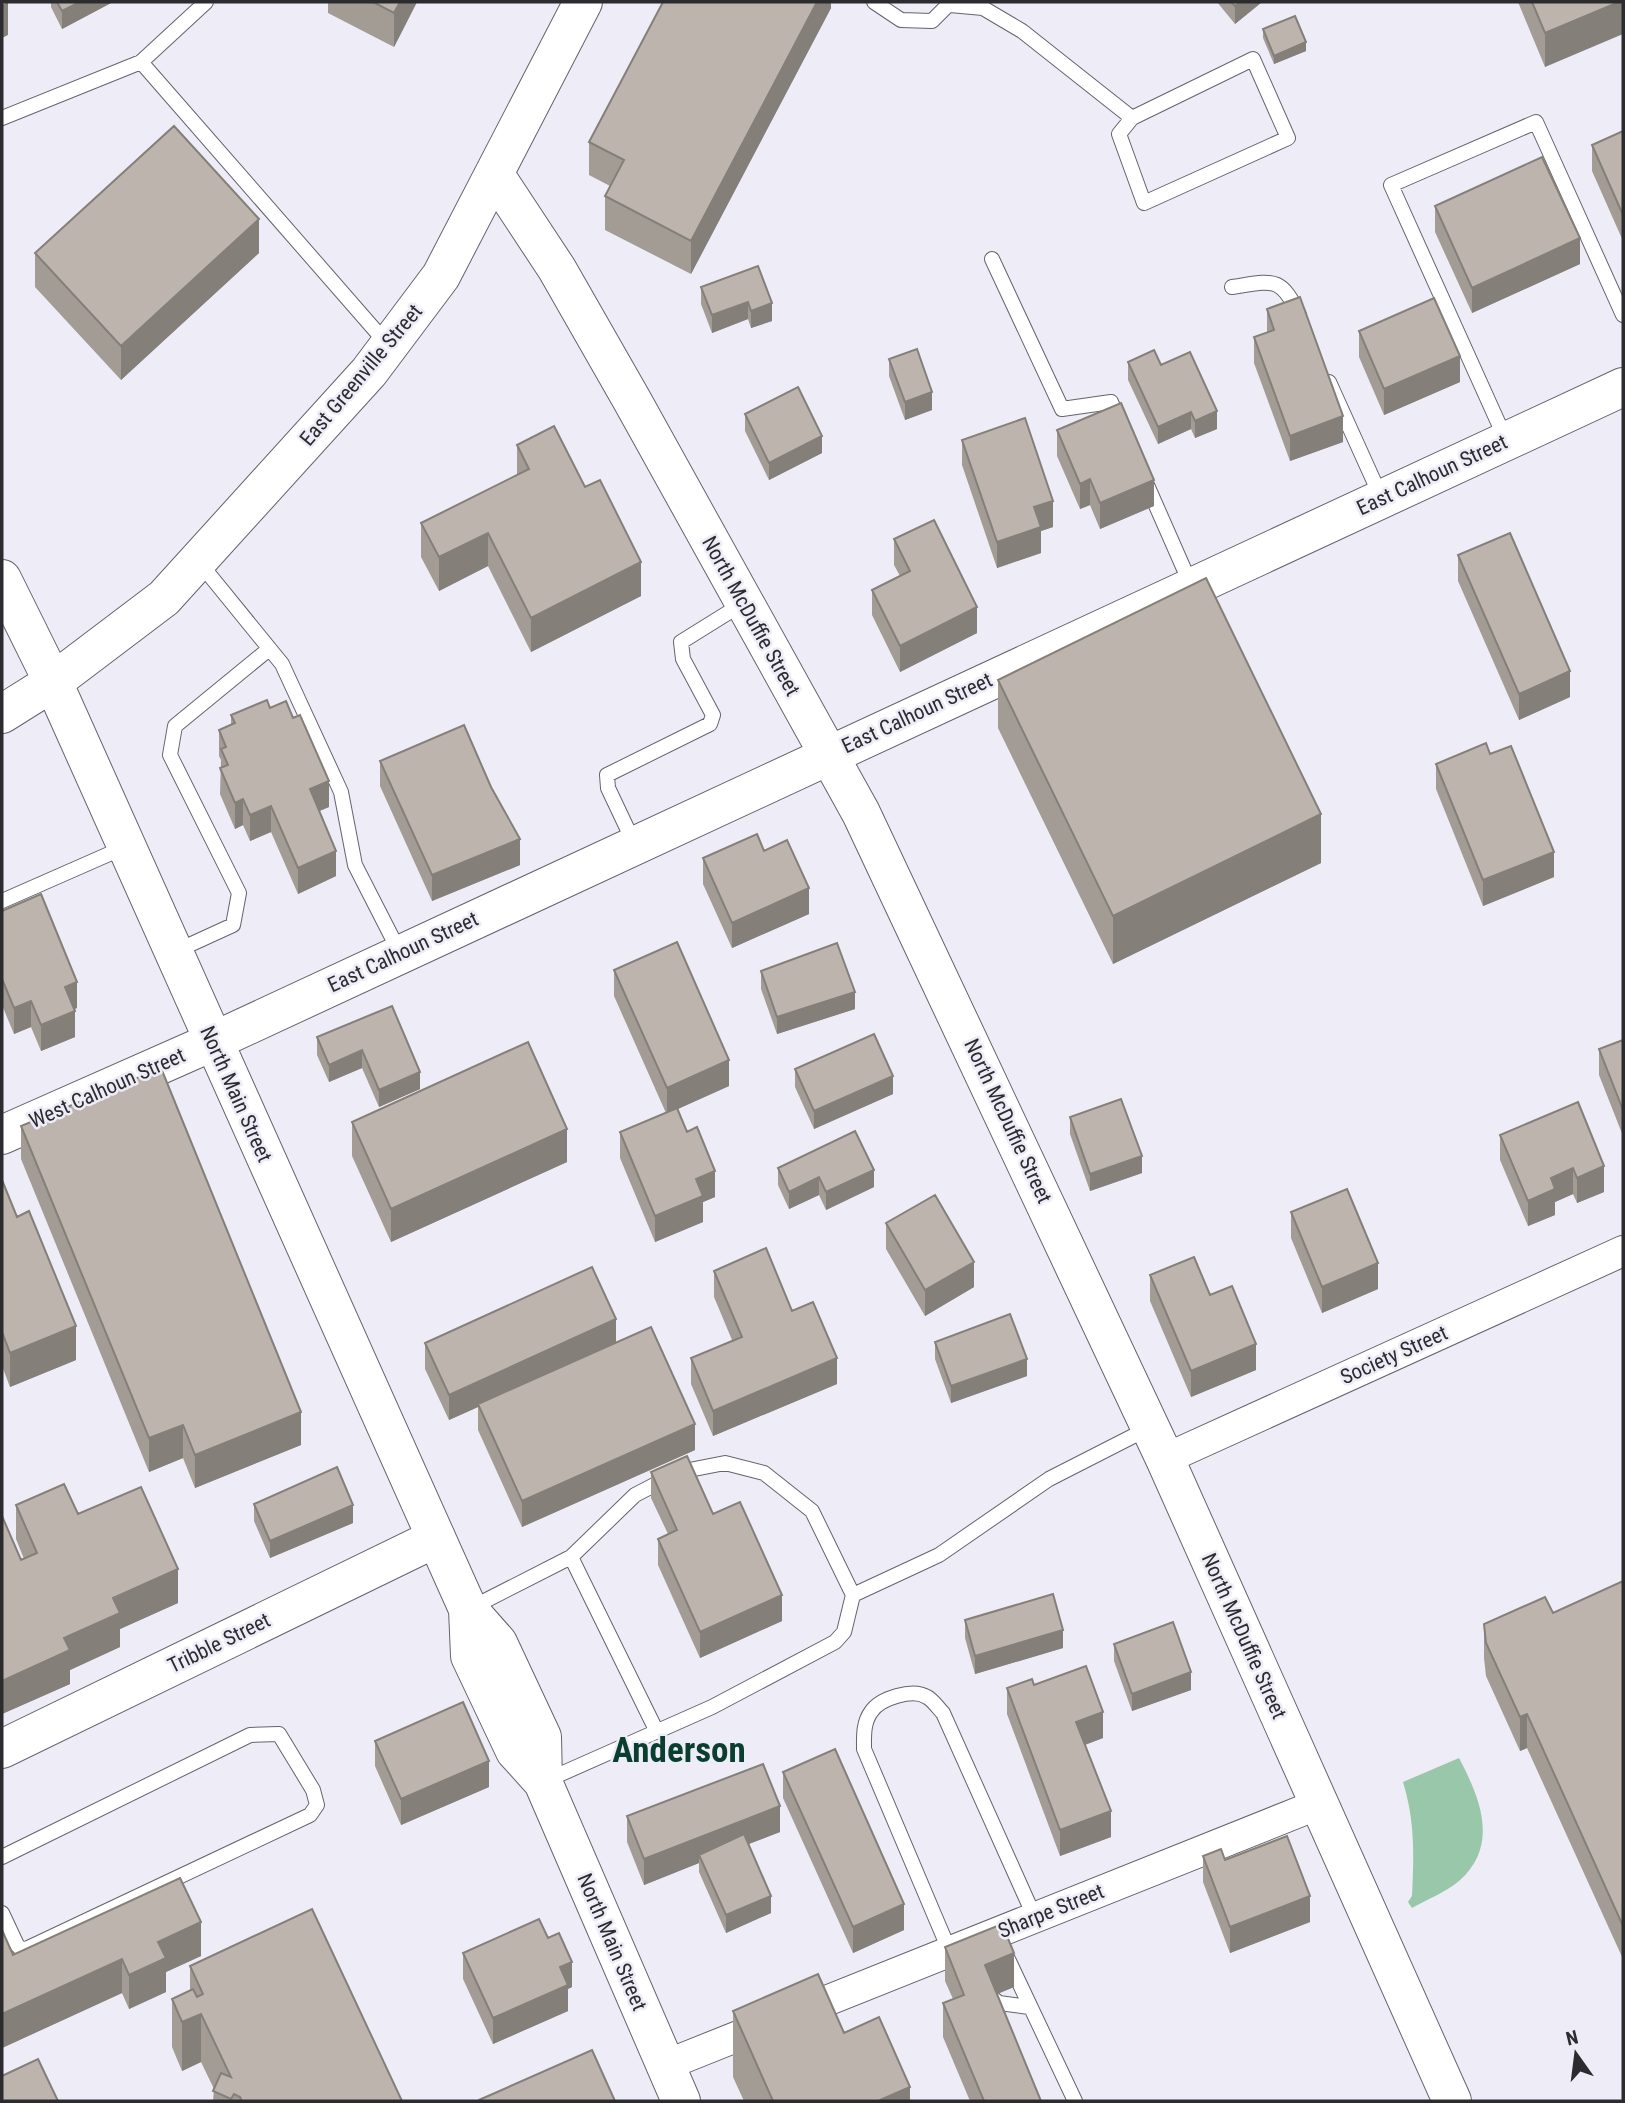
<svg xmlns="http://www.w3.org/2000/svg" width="1625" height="2103" font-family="'Roboto Condensed',sans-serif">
<rect width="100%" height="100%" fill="#edecf7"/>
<path fill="#99c7a9" d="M 1459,1758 C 1480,1798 1500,1845 1459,1881 C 1446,1892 1426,1900 1412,1908 L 1408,1902 L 1412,1896 C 1414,1855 1415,1821 1403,1782 Z"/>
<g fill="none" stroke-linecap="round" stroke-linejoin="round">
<g stroke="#65646d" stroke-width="16">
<path id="lane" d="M 874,2 L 901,20 L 932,21 L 951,2
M 950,5 L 983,8 L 1022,31 L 1132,118 L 1253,59 L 1288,138 L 1144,203 L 1119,134 L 1132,118
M 141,62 L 388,345
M 2,118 L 141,62 L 206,2
M 992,259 L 1062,409 L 1111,402 L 1120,422
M 1232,287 C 1272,281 1281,275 1299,315
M 1329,382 L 1381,497
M 1506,440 L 1391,185 L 1536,122 L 1623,315
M 1147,485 L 1191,585
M 199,562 L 282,664 L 341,792 L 355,865 L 400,953
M 634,843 L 608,788 L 607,775 L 710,724 L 713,715 L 683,659 L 681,642 L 742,604
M 2,901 L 125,847
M 174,952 L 233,925 L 239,893 L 170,755 L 175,726 L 269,649
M 469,1609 L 571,1557
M 657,1732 L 571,1557 L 635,1495 L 679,1472 L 725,1463 L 764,1473 L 812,1511 L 853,1595
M 545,1781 L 712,1707 L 835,1642 L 844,1632 L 853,1595 L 939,1555 L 1049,1479 L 1149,1428
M 2,1857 L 250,1735 L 279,1734 L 313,1790 L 317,1805 L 310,1815 L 28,1948 L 22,1950 L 17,1945 L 2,1913
M 950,1952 L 864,1749 C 864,1737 863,1723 871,1712 C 880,1698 913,1688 927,1697 C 933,1700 938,1708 943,1713 L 1035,1918
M 1007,1957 L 1075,2101
M 991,1997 L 999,2003 L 1029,2007"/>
</g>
<g stroke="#65646d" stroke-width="32">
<path id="street" d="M 1165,1459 L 1623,1251
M 666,2065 L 1319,1804"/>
</g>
<g stroke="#65646d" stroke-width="40">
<path id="secondary" d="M 495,175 L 557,269 L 633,402 L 861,813 L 1165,1459 L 1452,2101
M 2,1135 L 212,1042 L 1623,387
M 2,1749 L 436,1538"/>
</g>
<g stroke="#65646d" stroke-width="40">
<path id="primary" d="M 2,579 L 53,682 L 468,1609 L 498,1643 L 542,1737 L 543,1782
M 2,714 L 53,682 L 164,598 L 369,372 L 441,276 L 583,2
M 468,1609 L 470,1656 L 515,1751 L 543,1782 L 681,2101"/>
</g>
<use href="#lane" stroke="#fff" stroke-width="14"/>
<use href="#street" stroke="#fff" stroke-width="30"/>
<use href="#secondary" stroke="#fff" stroke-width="38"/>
<use href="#primary" stroke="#fff" stroke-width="38"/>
</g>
<path fill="#a39c95" d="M 51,2 L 111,2 L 111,3 L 62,29 L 51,7 Z
M 328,2 L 417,2 L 394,47 L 328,13 Z
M 831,2 L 831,8 L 691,274 L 605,230 L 605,196 L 610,186 L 589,175 L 589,142 Z
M 1217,2 L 1262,2 L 1235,24 Z
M 1518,2 L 1623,2 L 1545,67 Z
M 1263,29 L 1306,51 L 1274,64 L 1263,38 Z
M 1623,131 L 1623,241 L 1592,171 L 1592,145 Z
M 1435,206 L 1580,264 L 1472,313 L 1435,232 Z
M 35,253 L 259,253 L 121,380 L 35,287 Z
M 758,266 L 772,321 L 751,328 L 748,319 L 712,333 L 701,304 L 701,287 Z
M 1267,309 L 1343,442 L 1290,461 L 1254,363 L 1254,337 L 1267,333 Z
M 1359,331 L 1460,382 L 1384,415 L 1359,357 Z
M 889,359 L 932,410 L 905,420 L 889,376 Z
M 1128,362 L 1161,365 L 1217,429 L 1195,438 L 1191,429 L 1158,444 L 1128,380 Z
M 745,414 L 822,453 L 769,480 L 745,431 Z
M 1057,430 L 1154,506 L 1100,529 L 1090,505 L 1080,509 L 1057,456 Z
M 962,440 L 1053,527 L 1041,531 L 1041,553 L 997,568 L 962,465 Z
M 517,445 L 641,596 L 531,652 L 488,566 L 439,591 L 421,557 L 421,523 L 517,475 Z
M 894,539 L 977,633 L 900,672 L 872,615 L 872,590 L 900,576 L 894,565 Z
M 1458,555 L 1570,697 L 1519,720 L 1458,581 Z
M 998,680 L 1321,863 L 1113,964 L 998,728 Z
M 270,708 L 329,807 L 319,811 L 336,876 L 298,894 L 271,832 L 250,841 L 243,825 L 235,829 L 220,794 L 221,760 L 219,756 L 219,730 L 231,725 L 231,715 Z
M 1490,754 L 1554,877 L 1483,906 L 1436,789 L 1436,764 Z
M 380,761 L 520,865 L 432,901 L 380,786 Z
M 703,858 L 809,914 L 732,948 L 703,884 Z
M 2,911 L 77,1008 L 74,1009 L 75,1037 L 41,1051 L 31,1027 L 14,1034 L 2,1005 Z
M 614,970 L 729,1086 L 677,1109 L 715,1197 L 703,1202 L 703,1222 L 655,1242 L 620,1158 L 620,1132 L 666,1113 L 614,996 Z
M 761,971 L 855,1009 L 777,1034 L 761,989 Z
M 392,1006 L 420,1089 L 379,1107 L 362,1068 L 329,1082 L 317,1055 L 317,1037 Z
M 1623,1040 L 1623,1136 L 1599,1075 L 1599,1049 Z
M 795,1069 L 893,1094 L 814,1129 L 795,1087 Z
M 1578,1102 L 1604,1192 L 1577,1203 L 1573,1194 L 1555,1202 L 1555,1215 L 1528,1226 L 1500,1160 L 1500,1135 Z
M 1070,1117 L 1142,1173 L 1090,1191 L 1070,1134 Z
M 352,1122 L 567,1162 L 391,1242 L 352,1156 Z
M 21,1126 L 301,1445 L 195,1488 L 183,1458 L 149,1472 L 21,1159 Z
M 778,1168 L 874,1187 L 826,1210 L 819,1195 L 789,1209 L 778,1185 Z
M 2,1180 L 76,1360 L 10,1387 L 2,1366 Z
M 1291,1212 L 1378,1289 L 1322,1313 L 1291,1238 Z
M 886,1223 L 974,1287 L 925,1316 L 886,1249 Z
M 714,1271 L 837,1384 L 713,1436 L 691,1384 L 691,1358 L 732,1340 L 714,1297 Z
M 1150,1275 L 1256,1370 L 1191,1397 L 1150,1301 Z
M 935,1342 L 1027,1376 L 951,1403 L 935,1359 Z
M 425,1343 L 616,1343 L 695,1450 L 522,1527 L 478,1430 L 478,1407 L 449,1420 L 425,1369 Z
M 651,1472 L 713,1514 L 782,1621 L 700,1658 L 658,1565 L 658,1539 L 668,1534 L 651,1498 Z
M 254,1504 L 353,1523 L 270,1558 L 254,1521 Z
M 16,1505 L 78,1514 L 178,1603 L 120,1629 L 120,1647 L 70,1670 L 70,1684 L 2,1714 L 2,1516 L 21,1560 L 24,1559 L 16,1539 Z
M 1623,1581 L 1623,1959 L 1527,1748 L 1520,1751 L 1486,1676 L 1484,1658 L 1484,1624 L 1553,1613 Z
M 965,1620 L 1063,1648 L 975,1674 L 965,1638 Z
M 1114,1644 L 1191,1690 L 1132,1711 L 1114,1661 Z
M 1034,1685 L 1103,1738 L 1085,1745 L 1111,1837 L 1060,1856 L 1007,1714 L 1007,1688 Z
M 375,1741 L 489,1787 L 401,1825 L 375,1766 Z
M 783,1772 L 904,1930 L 853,1953 L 783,1798 Z
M 627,1816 L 780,1832 L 748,1844 L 771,1913 L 726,1933 L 699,1872 L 699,1863 L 644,1885 L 627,1842 Z
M 1203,1856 L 1310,1922 L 1230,1953 L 1203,1882 Z
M 2,1930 L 13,1955 L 201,1956 L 166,1972 L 166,1992 L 129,2009 L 122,1993 L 2,2048 Z
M 548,1938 L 572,1987 L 568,1989 L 568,2011 L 493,2044 L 463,1979 L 463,1953 Z
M 945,1947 L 1014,1987 L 997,1994 L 1041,2101 L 970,2101 L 943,2037 L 943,2003 L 953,1999 L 945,1981 Z
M 190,1966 L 402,2101 L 213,2101 L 214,2089 L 201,2062 L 182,2071 L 172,2047 L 172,1999 L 190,1990 Z
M 733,2011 L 844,2033 L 910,2101 L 744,2101 L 733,2077 Z"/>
<path fill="#847f79" d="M 7,2 L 8,2 L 8,35 L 2,38 L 2,5 Z
M 80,2 L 111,2 L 111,3 L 62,29 L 62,11 Z
M 400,2 L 417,2 L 394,47 L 394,13 Z
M 817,2 L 831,2 L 831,8 L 691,274 L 691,241 Z
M 1240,2 L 1262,2 L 1235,24 L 1235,6 Z
M 1619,2 L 1623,2 L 1623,34 L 1545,67 L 1545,33 Z
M 1306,42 L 1306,51 L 1274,64 L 1274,56 Z
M 259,219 L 259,253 L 121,380 L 121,346 Z
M 1580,238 L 1580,264 L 1472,313 L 1472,288 Z
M 748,302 L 748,319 L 712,333 L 712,315 Z
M 772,303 L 772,321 L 751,328 L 751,311 Z
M 1460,356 L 1460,382 L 1384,415 L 1384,389 Z
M 932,392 L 932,410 L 905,420 L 905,402 Z
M 1217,411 L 1217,429 L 1195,438 L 1195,421 Z
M 1191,412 L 1191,429 L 1158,444 L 1158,427 Z
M 1343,416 L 1343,442 L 1290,461 L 1290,436 Z
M 822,436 L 822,453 L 769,480 L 769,463 Z
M 1090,479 L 1090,505 L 1080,509 L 1080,484 Z
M 1154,480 L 1154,506 L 1100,529 L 1100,503 Z
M 1053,501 L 1053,527 L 1041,531 L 1041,553 L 997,568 L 997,542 L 1034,507 Z
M 488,533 L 488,566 L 439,591 L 439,557 Z
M 641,562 L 641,596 L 531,652 L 531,618 Z
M 977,607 L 977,633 L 900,672 L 900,646 Z
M 1570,671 L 1570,697 L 1519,720 L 1519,694 Z
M 329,781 L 329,807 L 310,815 L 310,789 Z
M 243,799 L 243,825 L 235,829 L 235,803 Z
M 271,806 L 271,832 L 250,841 L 250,815 Z
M 1321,814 L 1321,863 L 1113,964 L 1113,916 Z
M 520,839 L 520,865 L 432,901 L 432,875 Z
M 336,851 L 336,876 L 298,894 L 298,868 Z
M 1554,852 L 1554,877 L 1483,906 L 1483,880 Z
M 809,888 L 809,914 L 732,948 L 732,923 Z
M 77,982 L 77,1008 L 65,1013 L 65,987 Z
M 855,992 L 855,1009 L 777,1034 L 777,1017 Z
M 31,1001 L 31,1027 L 14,1034 L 14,1008 Z
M 75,1011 L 75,1037 L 41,1051 L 41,1025 Z
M 362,1050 L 362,1068 L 329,1082 L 329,1065 Z
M 729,1060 L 729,1086 L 667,1114 L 667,1088 Z
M 420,1072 L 420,1089 L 379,1107 L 379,1090 Z
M 893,1076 L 893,1094 L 814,1129 L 814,1111 Z
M 567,1129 L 567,1162 L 391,1242 L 391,1209 Z
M 1142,1156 L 1142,1173 L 1090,1191 L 1090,1174 Z
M 1604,1166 L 1604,1192 L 1577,1203 L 1577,1178 Z
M 1573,1168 L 1573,1194 L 1555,1202 L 1555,1215 L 1528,1226 L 1528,1201 L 1551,1178 Z
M 874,1170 L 874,1187 L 826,1210 L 826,1192 Z
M 715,1171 L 715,1197 L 703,1202 L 703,1222 L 655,1242 L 655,1216 L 696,1179 Z
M 819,1177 L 819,1195 L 789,1209 L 789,1192 Z
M 974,1262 L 974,1287 L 925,1316 L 925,1290 Z
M 1378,1263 L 1378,1289 L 1322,1313 L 1322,1287 Z
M 616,1319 L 616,1345 L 478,1404 L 478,1407 L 449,1420 L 449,1395 Z
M 76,1326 L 76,1360 L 10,1387 L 10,1353 Z
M 1256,1344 L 1256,1370 L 1191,1397 L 1191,1371 Z
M 837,1358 L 837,1384 L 713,1436 L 713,1411 Z
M 1027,1359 L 1027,1376 L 951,1403 L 951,1386 Z
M 301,1412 L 301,1445 L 195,1488 L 195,1455 Z
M 695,1424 L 695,1450 L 522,1527 L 522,1501 Z
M 183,1425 L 183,1458 L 149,1472 L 149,1438 Z
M 353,1505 L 353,1523 L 270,1558 L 270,1541 Z
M 178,1569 L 178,1603 L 120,1629 L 120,1647 L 70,1670 L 70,1684 L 2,1714 L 2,1681 L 64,1638 L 113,1598 Z
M 782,1595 L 782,1621 L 700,1658 L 700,1632 Z
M 1063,1630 L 1063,1648 L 975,1674 L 975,1656 Z
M 1191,1672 L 1191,1690 L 1132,1711 L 1132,1694 Z
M 1103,1712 L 1103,1738 L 1076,1748 L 1076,1722 Z
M 1527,1714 L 1527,1748 L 1520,1751 L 1520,1717 Z
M 489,1761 L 489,1787 L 401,1825 L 401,1799 Z
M 780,1806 L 780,1832 L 702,1862 L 699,1855 L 699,1863 L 644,1885 L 644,1859 Z
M 1111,1811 L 1111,1837 L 1060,1856 L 1060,1830 Z
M 771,1896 L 771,1913 L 726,1933 L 726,1915 Z
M 1310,1896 L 1310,1922 L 1230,1953 L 1230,1927 Z
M 904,1904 L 904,1930 L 853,1953 L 853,1927 Z
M 201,1922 L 201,1956 L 166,1972 L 166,1992 L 129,2009 L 129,1975 L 158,1942 Z
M 1014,1953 L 1014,1987 L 985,1999 L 985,1965 Z
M 122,1959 L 122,1993 L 2,2048 L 2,2014 Z
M 572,1962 L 572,1987 L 568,1989 L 568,2011 L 493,2044 L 493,2018 L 560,1967 Z
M 201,2014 L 201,2062 L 182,2071 L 182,2022 Z
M 910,2087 L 910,2101 L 878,2101 Z"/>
<path fill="#bdb5ad" stroke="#847f79" stroke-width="2" d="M 57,2 L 80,2 L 62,11 Z
M 373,2 L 400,2 L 394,13 Z
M 663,2 L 817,2 L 691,241 L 605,196 L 624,160 L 589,142 Z
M 1231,2 L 1240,2 L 1235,6 Z
M 1532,2 L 1619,2 L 1545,33 Z
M 1295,16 L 1306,42 L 1274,56 L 1263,29 Z
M 174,126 L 259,219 L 121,346 L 35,253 Z
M 1623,131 L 1623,215 L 1592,145 Z
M 1542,157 L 1580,238 L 1472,288 L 1435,206 Z
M 758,266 L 772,303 L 751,311 L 748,302 L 712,315 L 701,287 Z
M 1300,297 L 1343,416 L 1290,436 L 1254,337 L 1274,330 L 1267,309 Z
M 1434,298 L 1460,356 L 1384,389 L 1359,331 Z
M 917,349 L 932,392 L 905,402 L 889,359 Z
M 1154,350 L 1161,365 L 1190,352 L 1217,411 L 1195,421 L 1191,412 L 1158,427 L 1128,362 Z
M 798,387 L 822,436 L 769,463 L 745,414 Z
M 1121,403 L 1154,480 L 1100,503 L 1090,479 L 1080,484 L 1057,430 Z
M 1025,418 L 1053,501 L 1034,507 L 1041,527 L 997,542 L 962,440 Z
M 554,426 L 585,487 L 600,480 L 641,562 L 531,618 L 488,533 L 439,557 L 421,523 L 529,469 L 517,445 Z
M 934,520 L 977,607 L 900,646 L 872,590 L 910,571 L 894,539 Z
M 1510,533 L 1570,671 L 1519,694 L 1458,555 Z
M 1206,578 L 1321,814 L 1113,916 L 998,680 Z
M 267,700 L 270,708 L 286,701 L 293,718 L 300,715 L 329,781 L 310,789 L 336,851 L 298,868 L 271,806 L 250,815 L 243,799 L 235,803 L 220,768 L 228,765 L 221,749 L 226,747 L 219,730 L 235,723 L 231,715 Z
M 464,725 L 491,787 L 520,839 L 432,875 L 380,761 Z
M 1486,743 L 1490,754 L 1511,746 L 1554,852 L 1483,880 L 1436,764 Z
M 757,834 L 764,851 L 787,840 L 809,888 L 732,923 L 703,858 Z
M 41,894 L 77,982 L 65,987 L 75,1011 L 41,1025 L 31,1001 L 14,1008 L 2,979 L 2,911 Z
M 677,942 L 729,1060 L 667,1088 L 614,970 Z
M 837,943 L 855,992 L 777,1017 L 761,971 Z
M 392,1006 L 420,1072 L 379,1090 L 362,1050 L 329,1065 L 317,1037 Z
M 874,1034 L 893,1076 L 814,1111 L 795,1069 Z
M 1623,1040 L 1623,1110 L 1599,1049 Z
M 528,1042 L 567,1129 L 391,1209 L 352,1122 Z
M 161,1068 L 301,1412 L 195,1455 L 183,1425 L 149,1438 L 21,1126 Z
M 1121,1099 L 1142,1156 L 1090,1174 L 1070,1117 Z
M 1578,1102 L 1604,1166 L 1577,1178 L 1573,1168 L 1551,1178 L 1555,1189 L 1528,1201 L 1500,1135 Z
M 677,1108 L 687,1132 L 697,1127 L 715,1171 L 696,1179 L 703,1196 L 655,1216 L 620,1132 Z
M 855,1131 L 874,1170 L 826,1192 L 819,1177 L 789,1192 L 778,1168 Z
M 2,1180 L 17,1217 L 29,1211 L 76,1326 L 10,1353 L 2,1332 Z
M 1347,1189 L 1378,1263 L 1322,1287 L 1291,1212 Z
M 935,1195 L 974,1262 L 925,1290 L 886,1223 Z
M 766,1248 L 792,1311 L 813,1302 L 837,1358 L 713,1411 L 691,1358 L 742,1337 L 714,1271 Z
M 1194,1257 L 1210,1295 L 1232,1286 L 1256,1344 L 1191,1371 L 1150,1275 Z
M 592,1267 L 616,1319 L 449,1395 L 425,1343 Z
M 1010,1314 L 1027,1359 L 951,1386 L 935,1342 Z
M 651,1327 L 695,1424 L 522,1501 L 478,1404 Z
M 687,1456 L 713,1514 L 740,1502 L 782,1595 L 700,1632 L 658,1539 L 677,1530 L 651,1472 Z
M 337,1467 L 353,1505 L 270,1541 L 254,1504 Z
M 64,1484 L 78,1514 L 141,1487 L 178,1569 L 113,1598 L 120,1613 L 64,1638 L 70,1650 L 2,1681 L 2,1516 L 21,1560 L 37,1553 L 16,1505 Z
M 1623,1581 L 1623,1926 L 1527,1714 L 1520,1717 L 1486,1643 L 1484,1624 L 1545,1597 L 1553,1613 Z
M 1053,1594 L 1063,1630 L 975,1656 L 965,1620 Z
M 1173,1622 L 1191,1672 L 1132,1694 L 1114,1644 Z
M 1086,1666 L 1103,1712 L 1076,1722 L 1111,1811 L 1060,1830 L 1007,1688 L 1032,1679 L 1034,1685 Z
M 463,1702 L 489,1761 L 401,1799 L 375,1741 Z
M 835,1749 L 904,1904 L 853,1927 L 783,1772 Z
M 763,1764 L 780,1806 L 644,1859 L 627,1816 Z
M 744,1834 L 771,1896 L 726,1915 L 699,1855 Z
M 1287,1836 L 1310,1896 L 1230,1927 L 1203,1856 L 1221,1849 L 1225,1860 Z
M 180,1878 L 201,1922 L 158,1942 L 166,1958 L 129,1975 L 122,1959 L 2,2014 L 2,1930 L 13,1955 Z
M 312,1909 L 402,2101 L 242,2101 L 240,2097 L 234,2094 L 231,2099 L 213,2091 L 221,2073 L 231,2077 L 201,2014 L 182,2022 L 172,1999 L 193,1989 L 197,1997 L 203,1994 L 190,1966 Z
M 539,1919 L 548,1938 L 559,1933 L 572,1962 L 560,1967 L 568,1985 L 493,2018 L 463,1953 Z
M 1002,1924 L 1014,1953 L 985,1965 L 1041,2101 L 984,2101 L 943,2003 L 964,1995 L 945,1947 Z
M 818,1974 L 844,2033 L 879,2017 L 910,2087 L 878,2101 L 773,2101 L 733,2011 Z
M 592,2050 L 615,2101 L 479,2101 L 479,2100 Z
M 38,2059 L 58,2101 L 2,2101 L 2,2076 Z"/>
<g text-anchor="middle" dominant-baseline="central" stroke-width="5" stroke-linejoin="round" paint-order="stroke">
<g font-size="21" fill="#2c2c30" stroke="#edecf7">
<text transform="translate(361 375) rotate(-50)">East Greenville Street</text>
<text transform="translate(1432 475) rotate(-25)">East Calhoun Street</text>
<text transform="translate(751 616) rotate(61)">North McDuffie Street</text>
<text transform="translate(917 713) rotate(-25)">East Calhoun Street</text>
<text transform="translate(403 952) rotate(-25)">East Calhoun Street</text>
<text transform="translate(107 1088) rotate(-24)">West Calhoun Street</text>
<text transform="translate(236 1094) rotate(66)">North Main Street</text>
<text transform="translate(1008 1121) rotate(65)">North McDuffie Street</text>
<text transform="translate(1394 1355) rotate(-24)">Society Street</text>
<text transform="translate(1244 1636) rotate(66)">North McDuffie Street</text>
<text transform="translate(219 1643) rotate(-26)">Tribble Street</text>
<text transform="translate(1051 1911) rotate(-22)">Sharpe Street</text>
<text transform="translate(612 1942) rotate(67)">North Main Street</text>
</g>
<g font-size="35" font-weight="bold" fill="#0a3f2f" stroke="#edecf7">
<text x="679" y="1750">Anderson</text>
</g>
</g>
<rect width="1625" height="2103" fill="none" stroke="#2c2c30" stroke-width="7"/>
<g transform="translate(1576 2054) rotate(346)" stroke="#edecf7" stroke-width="5" paint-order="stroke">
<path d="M0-5L12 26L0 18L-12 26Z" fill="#2c2c30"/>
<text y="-10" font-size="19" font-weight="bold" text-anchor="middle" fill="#2c2c30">N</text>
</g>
</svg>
